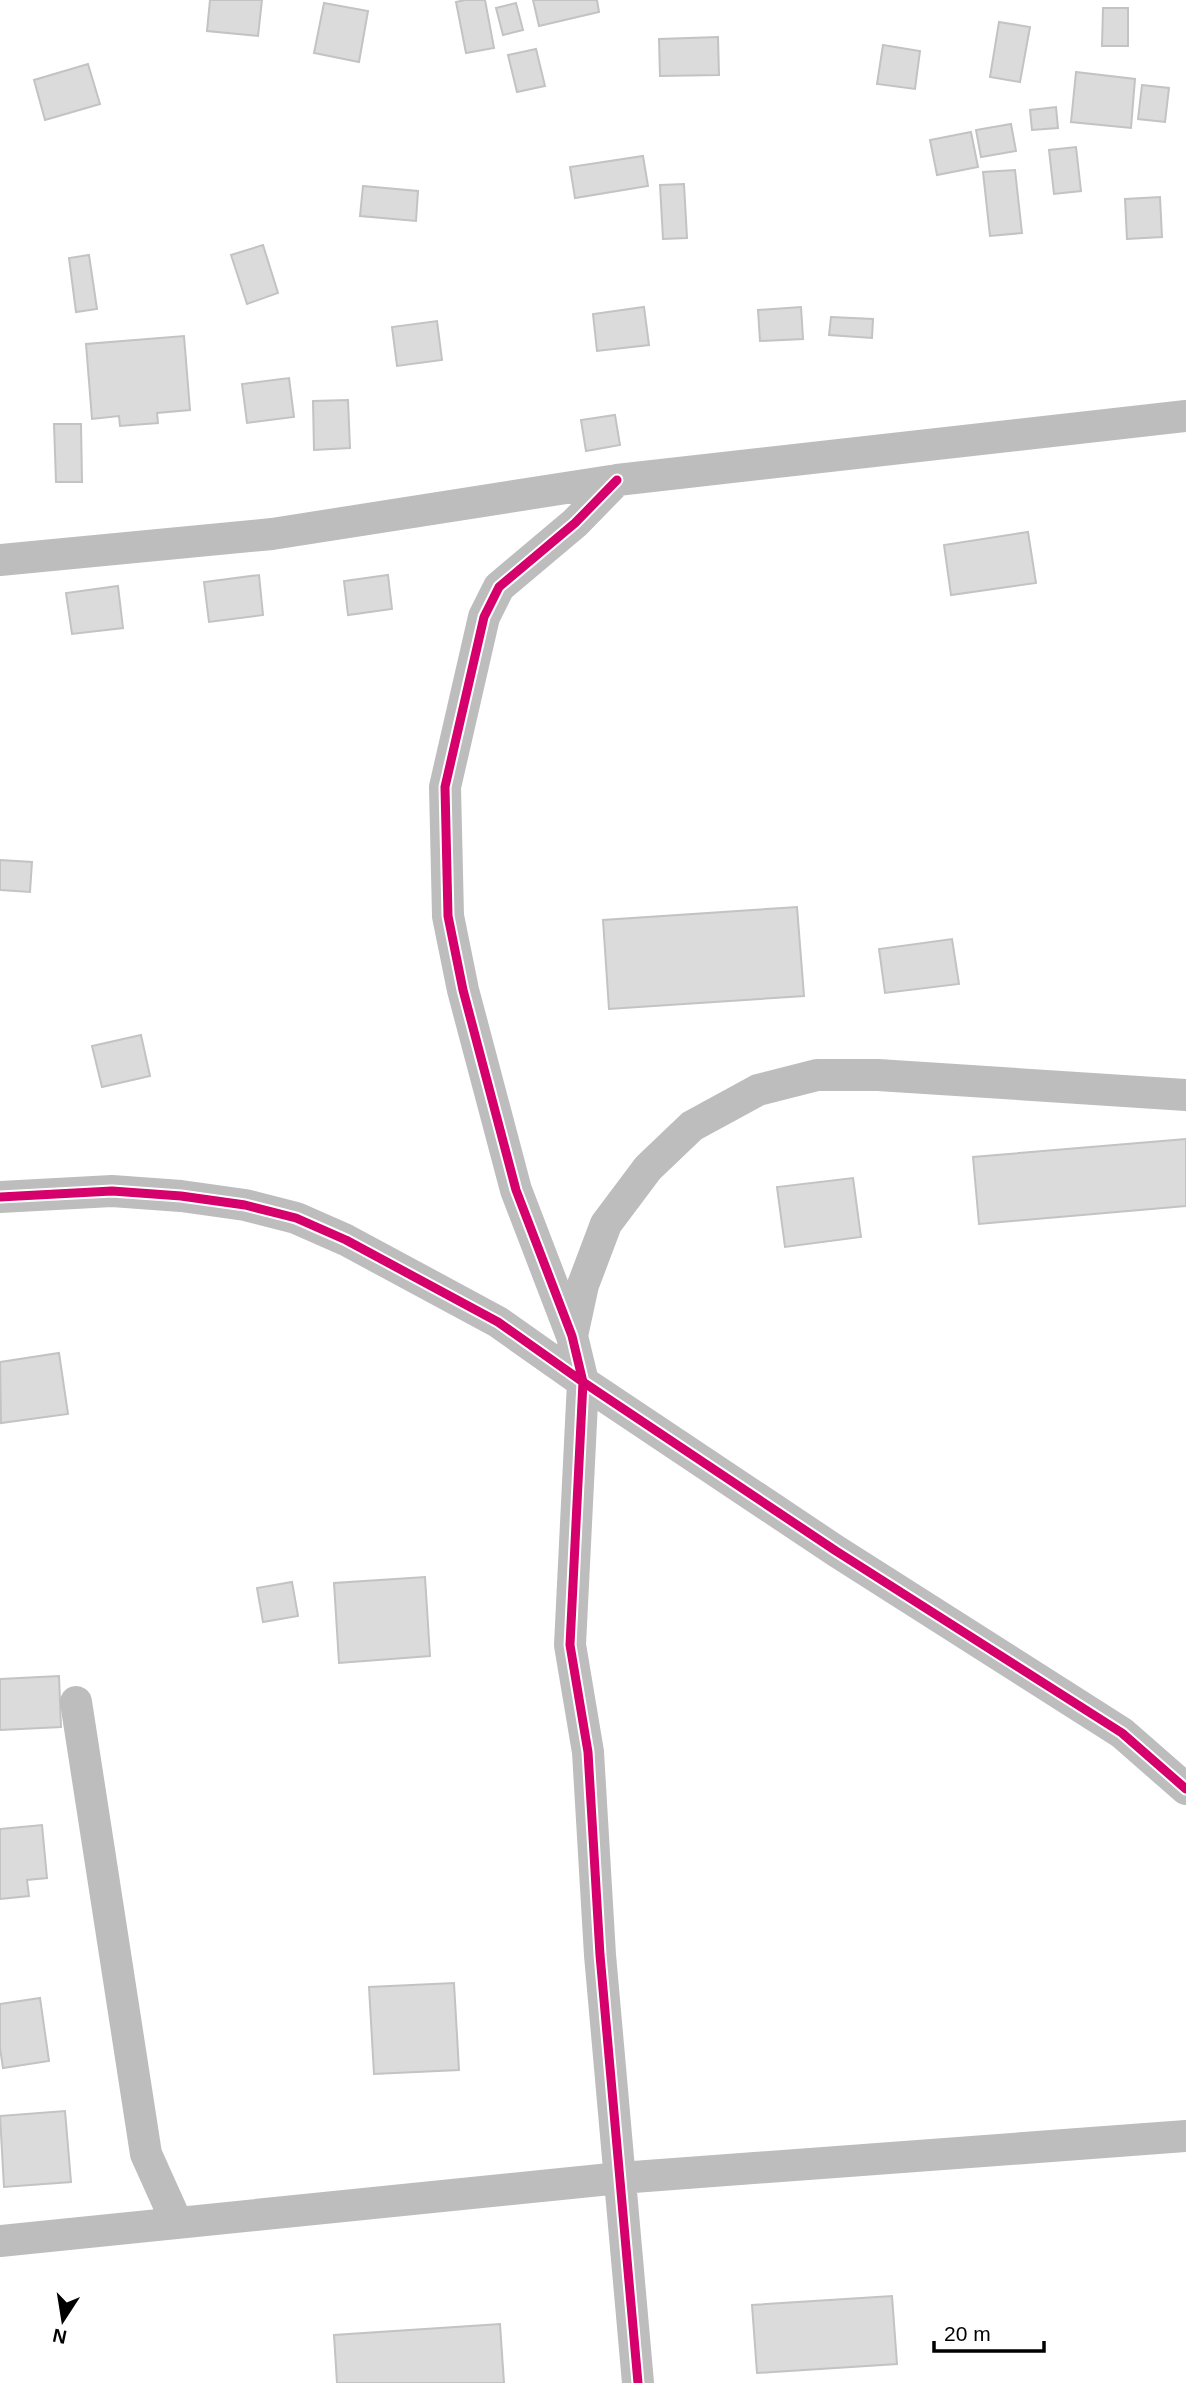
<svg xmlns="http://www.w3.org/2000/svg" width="1186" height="2383" font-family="Arial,sans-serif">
<rect width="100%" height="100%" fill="#fff"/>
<path fill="#dbdbdb" stroke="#c3c3c3" stroke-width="2" d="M 210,0 L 262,0 L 258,36 L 207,31 Z
M 465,0 L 485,0 L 494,48 L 466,53 L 456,2 Z
M 533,0 L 597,0 L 599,12 L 539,26 Z
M 324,3 L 368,11 L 359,62 L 314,53 Z
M 516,3 L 523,30 L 503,35 L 496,8 Z
M 1103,8 L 1128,8 L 1128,46 L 1102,46 Z
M 999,22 L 1030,27 L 1020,82 L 990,77 Z
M 718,37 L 719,75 L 660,76 L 659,39 Z
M 883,45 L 920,51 L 915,89 L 877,84 Z
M 536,49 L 545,86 L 517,92 L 508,55 Z
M 88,64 L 100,104 L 45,120 L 34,80 Z
M 1076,72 L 1135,79 L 1131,128 L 1071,122 Z
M 1142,85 L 1169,88 L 1165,122 L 1138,119 Z
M 1056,107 L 1058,128 L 1032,130 L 1030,110 Z
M 1011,124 L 1016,151 L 981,157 L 976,130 Z
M 971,132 L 978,167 L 937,175 L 930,140 Z
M 1076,147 L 1081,191 L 1054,194 L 1049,150 Z
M 643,156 L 648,186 L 575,198 L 570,167 Z
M 1015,170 L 1022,233 L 990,236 L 983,172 Z
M 684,184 L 687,238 L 663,239 L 660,185 Z
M 363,186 L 418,191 L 416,221 L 360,216 Z
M 1160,197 L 1162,237 L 1127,239 L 1125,199 Z
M 263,245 L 278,293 L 247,304 L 231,255 Z
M 89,255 L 97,309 L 76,312 L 69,258 Z
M 644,307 L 649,345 L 597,351 L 593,314 Z
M 801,307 L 803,339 L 760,341 L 758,310 Z
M 831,317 L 873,319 L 872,338 L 829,335 Z
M 437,321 L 442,360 L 397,366 L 392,327 Z
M 184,336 L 190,410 L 157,413 L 158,423 L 120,426 L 119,416 L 92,419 L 86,344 Z
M 289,378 L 294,417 L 247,423 L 242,384 Z
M 348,400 L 350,448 L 314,450 L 313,401 Z
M 615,415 L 620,445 L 586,451 L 581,420 Z
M 54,424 L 81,424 L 82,482 L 56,482 Z
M 1028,532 L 1036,583 L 951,595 L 944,545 Z
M 259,575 L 263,615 L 209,622 L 204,582 Z
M 388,575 L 392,609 L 348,615 L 344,581 Z
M 118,586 L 123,628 L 72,634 L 66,593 Z
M 0,860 L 32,862 L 30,892 L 0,890 Z
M 797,907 L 804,996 L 609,1009 L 603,920 Z
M 952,939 L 959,984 L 885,993 L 879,949 Z
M 141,1035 L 150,1076 L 102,1087 L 92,1046 Z
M 1186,1139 L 1186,1206 L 979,1224 L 973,1157 Z
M 853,1178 L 861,1237 L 785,1247 L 777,1187 Z
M 59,1353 L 68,1414 L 1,1423 L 0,1362 Z
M 425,1577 L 430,1656 L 339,1663 L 334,1583 Z
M 292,1582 L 298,1616 L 263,1622 L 257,1588 Z
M 59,1676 L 61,1727 L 0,1730 L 0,1679 Z
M 42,1825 L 47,1878 L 27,1880 L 29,1896 L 0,1899 L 0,1829 Z
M 454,1983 L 459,2070 L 374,2074 L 369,1987 Z
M 40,1998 L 49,2061 L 3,2068 L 0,2048 L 0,2004 Z
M 65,2111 L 71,2182 L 4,2187 L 0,2116 Z
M 892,2296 L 897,2364 L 757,2373 L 752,2305 Z
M 500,2324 L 504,2383 L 337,2383 L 334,2335 Z"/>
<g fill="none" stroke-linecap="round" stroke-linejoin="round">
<path stroke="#bdbdbd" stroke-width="32" d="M 617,480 L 575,523 L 499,587 L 484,617 L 445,787 L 448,916 L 463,990 L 516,1190 L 572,1336 L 583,1382 L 570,1645 L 588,1752 L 600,1955 L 638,2383
M 0,560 L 272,534 L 617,480 L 1186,416
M 0,1197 L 112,1191 L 181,1196 L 245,1205 L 296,1218 L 346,1240 L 498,1322 L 583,1382 L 836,1551 L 1122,1733 L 1186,1789
M 572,1336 L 583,1285 L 606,1224 L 648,1168 L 692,1126 L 758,1090 L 817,1075 L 878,1075 L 1186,1095
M 76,1702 L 146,2154 L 177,2223
M 0,2241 L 620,2178 L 1186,2136"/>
<g stroke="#fff" stroke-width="13">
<path id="cycleway" d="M 617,480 L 575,523 L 499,587 L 484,617 L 445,787 L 448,916 L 463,990 L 516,1190 L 572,1336 L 583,1382 L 570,1645 L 588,1752 L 600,1955 L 638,2383
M 0,1197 L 112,1191 L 181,1196 L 245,1205 L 296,1218 L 346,1240 L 498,1322 L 583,1382 L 836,1551 L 1122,1733 L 1186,1789"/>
</g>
<use href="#cycleway" stroke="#d6006c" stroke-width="9"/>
</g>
<g transform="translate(63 2320) rotate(192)" stroke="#ffffff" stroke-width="5" paint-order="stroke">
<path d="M0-5L12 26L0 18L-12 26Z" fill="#000000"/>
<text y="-10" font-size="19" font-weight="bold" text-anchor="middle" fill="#000000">N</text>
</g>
<path d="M934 2341v10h110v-10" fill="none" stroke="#000000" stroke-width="3.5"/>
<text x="944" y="2341" font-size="21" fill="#000000" stroke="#ffffff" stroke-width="5" paint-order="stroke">20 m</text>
</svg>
